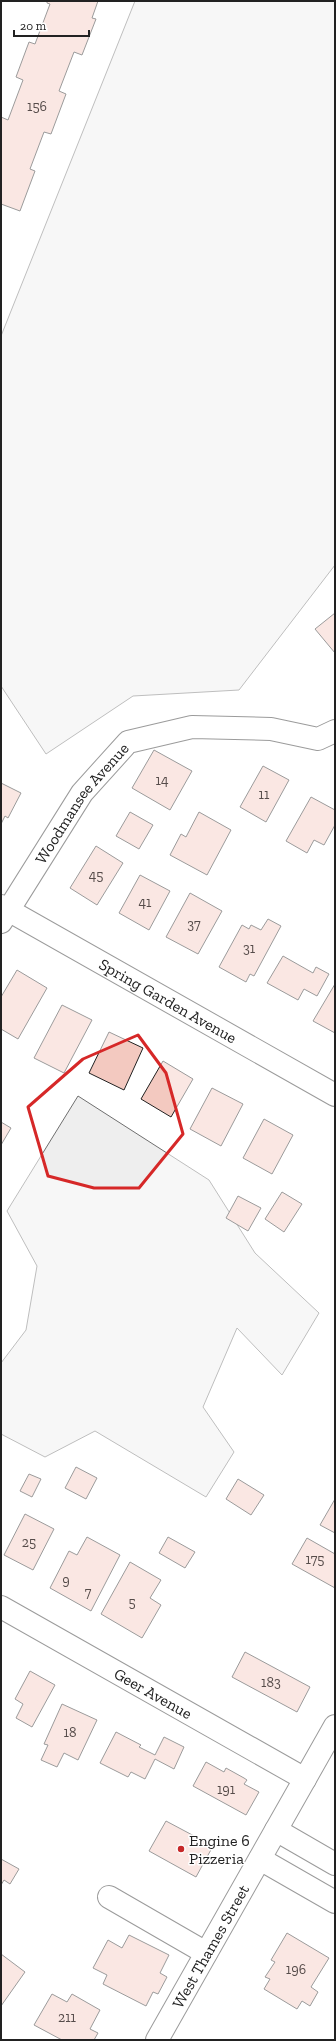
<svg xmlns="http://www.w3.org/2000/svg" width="336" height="2041" font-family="'Zilla Slab',serif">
<rect width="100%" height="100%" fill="#fff"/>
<path fill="#eee" stroke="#6f6f6f" d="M 135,1 L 335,1 L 335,565 L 239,690 L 133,696 L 46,754 L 1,686 L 1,336 Z
M 78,1096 L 209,1180 L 255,1253 L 319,1313 L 282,1375 L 237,1328 L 203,1407 L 234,1452 L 206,1497 L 95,1431 L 45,1457 L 1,1434 L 1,1363 L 26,1330 L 37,1266 L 7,1211 Z"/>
<path fill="#f3c9c0" stroke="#222" d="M 47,1 L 98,1 L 92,18 L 96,19 L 82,55 L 74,52 L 59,91 L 66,94 L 51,134 L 44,132 L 30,169 L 35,171 L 20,211 L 1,204 L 1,117 L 8,120 L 23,80 L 16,77 L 29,42 L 35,44 L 50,4 L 47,3 Z
M 335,613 L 335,653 L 315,629 Z
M 154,750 L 192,771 L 170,810 L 132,788 Z
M 263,766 L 289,780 L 266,822 L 240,807 Z
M 1,783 L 21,793 L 8,818 L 5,816 L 1,824 Z
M 311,797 L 335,810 L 335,825 L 324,845 L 314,840 L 307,853 L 286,841 Z
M 130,812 L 153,825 L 139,849 L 116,836 Z
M 199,812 L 231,830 L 207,875 L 170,855 L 181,834 L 186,837 Z
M 96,846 L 123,863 L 97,905 L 70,888 Z
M 140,875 L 170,891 L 149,930 L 119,913 Z
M 190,893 L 222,911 L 198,954 L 166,937 Z
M 268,919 L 281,926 L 254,976 L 250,974 L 246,982 L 219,967 L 242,925 L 249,929 L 251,925 L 261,930 Z
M 283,956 L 313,973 L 316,967 L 329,974 L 317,996 L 304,989 L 298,1000 L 267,983 Z
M 17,970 L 47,988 L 18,1039 L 1,1029 L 1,997 Z
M 335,984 L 335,1033 L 313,1021 Z
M 62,1005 L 92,1020 L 64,1073 L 34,1058 Z
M 109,1032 L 143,1048 L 124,1090 L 89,1073 Z
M 163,1061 L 193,1079 L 171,1117 L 141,1099 Z
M 212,1088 L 243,1104 L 221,1146 L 190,1129 Z
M 264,1119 L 293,1135 L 272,1174 L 243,1158 Z
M 1,1122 L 11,1128 L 1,1145 Z
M 282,1192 L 302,1204 L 284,1232 L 265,1219 Z
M 238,1196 L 261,1208 L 248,1231 L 226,1218 Z
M 76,1467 L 97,1478 L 86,1499 L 65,1488 Z
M 29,1474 L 41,1479 L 32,1497 L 20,1491 Z
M 238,1479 L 264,1495 L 251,1515 L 226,1499 Z
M 335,1499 L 335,1533 L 320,1525 Z
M 25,1514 L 54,1529 L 33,1570 L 4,1555 Z
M 87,1537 L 120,1555 L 91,1611 L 50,1588 L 69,1551 L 77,1555 Z
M 168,1537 L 195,1552 L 185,1568 L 159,1553 Z
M 307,1538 L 335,1554 L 335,1588 L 292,1564 Z
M 130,1562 L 161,1580 L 150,1598 L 161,1605 L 142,1638 L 101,1614 Z
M 245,1652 L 310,1687 L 297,1712 L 232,1677 Z
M 30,1671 L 55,1685 L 32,1727 L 16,1718 L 23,1704 L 15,1699 Z
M 62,1704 L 97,1720 L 78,1760 L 64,1753 L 57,1767 L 41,1760 L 48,1745 L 44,1744 Z
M 116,1732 L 141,1745 L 139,1747 L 155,1755 L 164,1737 L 184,1747 L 174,1769 L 155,1759 L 145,1779 L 131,1772 L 128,1777 L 100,1763 Z
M 206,1762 L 224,1772 L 226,1768 L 244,1778 L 247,1780 L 244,1784 L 259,1792 L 246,1815 L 193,1786 Z
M 166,1821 L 213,1846 L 196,1877 L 149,1851 Z
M 1,1859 L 19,1869 L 10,1884 L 4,1880 L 1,1885 Z
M 287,1933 L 329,1958 L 311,1987 L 318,1992 L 310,2006 L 302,2001 L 297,2009 L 264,1989 L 270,1979 L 265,1977 L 275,1962 L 271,1960 Z
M 129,1935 L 169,1955 L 160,1973 L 167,1977 L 158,1994 L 153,1992 L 146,2006 L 103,1984 L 107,1975 L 93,1968 L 108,1940 L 122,1948 Z
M 1,1954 L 25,1972 L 1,2006 Z
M 52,1994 L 67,2002 L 72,1994 L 100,2010 L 90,2029 L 98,2033 L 94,2040 L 62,2040 L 34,2025 Z"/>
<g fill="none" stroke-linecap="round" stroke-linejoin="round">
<g stroke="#222" stroke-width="24">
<g id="minor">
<path id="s1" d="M 1,906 L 335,1095"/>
<path id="s2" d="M 1,922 L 82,793 L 128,742 L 192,727 L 271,729 L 318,739 L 335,731"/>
<path id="s3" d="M 1,1607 L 305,1779"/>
<path d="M 276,1830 L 335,1864"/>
<path d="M 260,1859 L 335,1902"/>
<path d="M 109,1897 L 206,1953"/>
</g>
</g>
<g stroke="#222" stroke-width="24">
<g id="major">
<path id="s4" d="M 157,2040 L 335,1726"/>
</g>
</g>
<use href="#minor" stroke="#fff" stroke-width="22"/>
<use href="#major" stroke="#fff" stroke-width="22"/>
</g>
<path d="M0 0H336V2041H0ZM 138,1035 L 166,1073 L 183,1134 L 139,1188 L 94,1188 L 48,1176 L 28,1107 L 83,1059 Z" fill="#fff" fill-opacity=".55" fill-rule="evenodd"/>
<path fill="none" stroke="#d62828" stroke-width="3" stroke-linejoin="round" d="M 138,1035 L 166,1073 L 183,1134 L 139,1188 L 94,1188 L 48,1176 L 28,1107 L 83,1059 Z"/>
<circle fill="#c62828" stroke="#fff" stroke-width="1.5" cx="181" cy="1849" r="4"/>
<g text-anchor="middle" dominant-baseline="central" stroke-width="3" stroke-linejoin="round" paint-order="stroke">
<g font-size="14" fill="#564c4a">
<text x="37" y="106">156</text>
<text x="162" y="780">14</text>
<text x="264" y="794">11</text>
<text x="96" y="875">45</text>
<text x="145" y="902">41</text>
<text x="194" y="924">37</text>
<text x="249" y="948">31</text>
<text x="29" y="1542">25</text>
<text x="315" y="1559">175</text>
<text x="66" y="1580">9</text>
<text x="88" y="1592">7</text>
<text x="132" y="1602">5</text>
<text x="271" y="1682">183</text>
<text x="70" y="1732">18</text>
<text x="226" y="1789">191</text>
<text x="296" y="1969">196</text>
<text x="67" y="2017">211</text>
</g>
<g font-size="16" fill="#222" stroke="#fff">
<text stroke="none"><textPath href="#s2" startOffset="144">Woodmansee Avenue</textPath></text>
<text stroke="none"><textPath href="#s1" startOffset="192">Spring Garden Avenue</textPath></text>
<text stroke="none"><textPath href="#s3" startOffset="175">Geer Avenue</textPath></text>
<text stroke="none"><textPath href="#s4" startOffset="108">West Thames Street</textPath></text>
</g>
<g font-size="16" fill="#222" stroke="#fff" text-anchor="start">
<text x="189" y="1840">Engine 6<tspan x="189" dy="18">Pizzeria</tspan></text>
</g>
</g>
<rect width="336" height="2041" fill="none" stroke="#222222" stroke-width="4"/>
<path d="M14 30v6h75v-6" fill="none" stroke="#222222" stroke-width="2"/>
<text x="20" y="30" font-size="12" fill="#222222" stroke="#ffffff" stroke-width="3" paint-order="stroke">20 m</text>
</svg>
